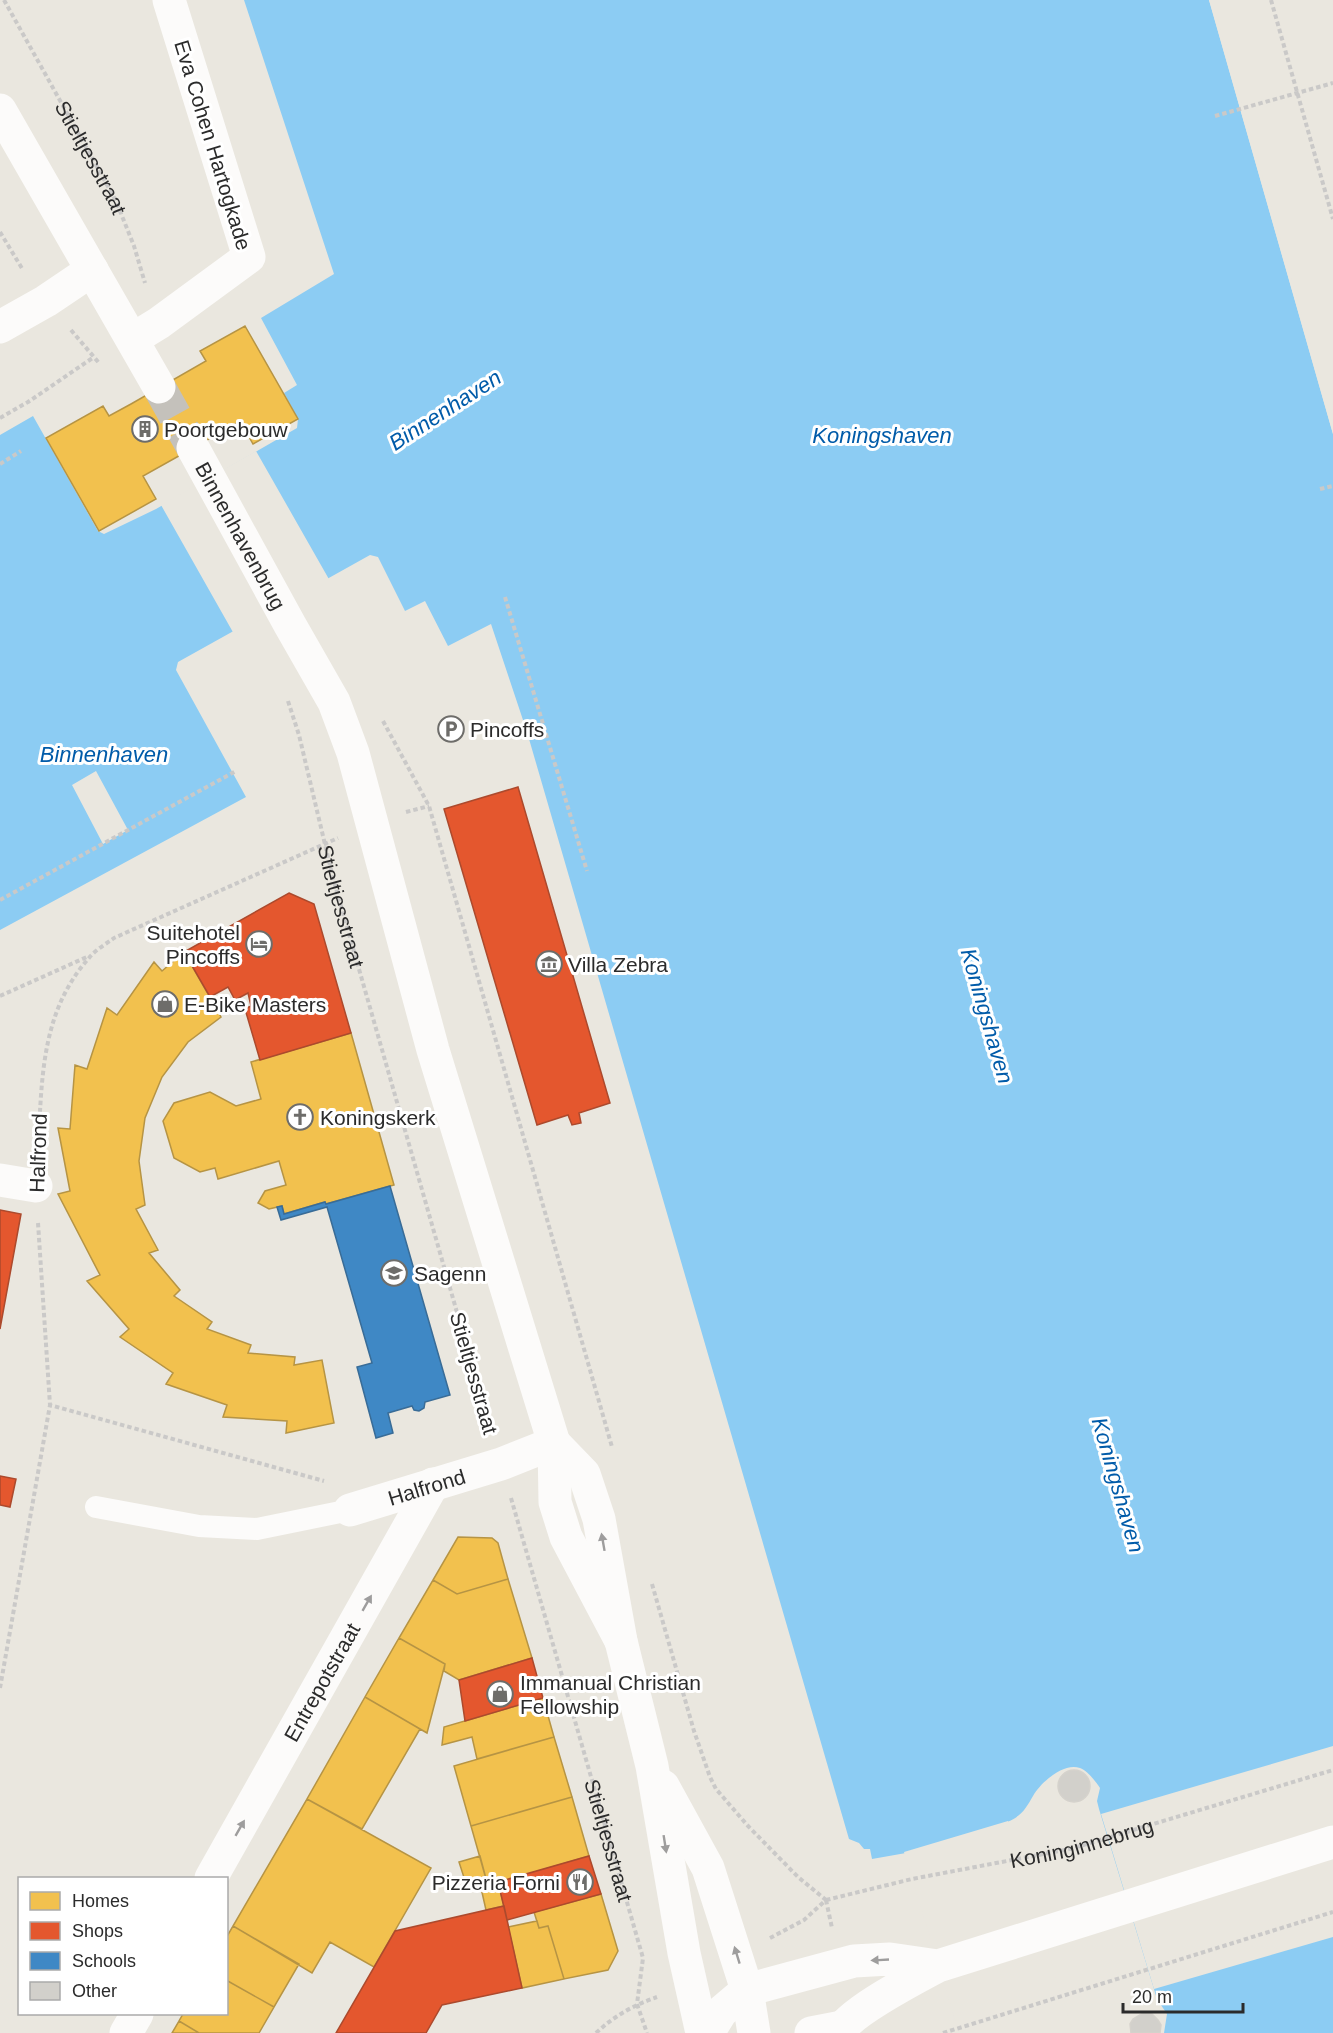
<svg xmlns="http://www.w3.org/2000/svg" width="1333" height="2033" font-family="Helvetica,sans-serif">
<rect width="100%" height="100%" fill="#eae7df"/>
<path fill="#8cccf3" d="M 244,0 L 1209,0 L 1333,434 L 1333,2033 L 1164,2033 L 1167,2014 L 1157,1999 L 1099,1809 L 1097,1801 L 1100,1788 C 1096,1782 1087,1770 1080,1768 C 1064,1762 1041,1782 1033,1796 C 1026,1808 1022,1816 1007,1822 L 906,1853 L 872,1859 L 870,1849 L 864,1849 L 859,1843 L 849,1839 L 527,732 L 491,624 L 448,646 L 425,601 L 405,611 L 378,557 L 370,555 L 178,662 L 176,670 L 246,797 L 0,930 L 0,435 L 33,416 L 98,531 L 104,534 L 156,509 L 297,428 L 298,419 L 284,393 L 297,385 L 261,318 L 334,274 Z"/>
<path fill="#eae7df" d="M 1209,0 L 1212,0 L 1315,360 L 1333,423 L 1333,434 Z
M 256,451 L 330,581 L 234,634 L 161,505 Z
M 96,771 L 128,830 L 103,844 L 72,785 Z
M 1333,1746 L 1333,1937 L 1154,1989 L 1101,1814 Z
M 1008,1821 L 1073,2033 L 959,2033 L 904,1852 Z"/>
<path fill="#f2c14e" stroke="#b69444" stroke-width="1.5" d="M 245,326 L 298,419 L 253,444 L 240,421 L 193,448 L 143,476 L 156,499 L 99,531 L 46,438 L 103,406 L 109,416 L 131,404 L 206,361 L 200,351 Z
M 184,952 L 221,1017 L 188,1042 L 162,1077 L 145,1118 L 139,1161 L 145,1205 L 136,1209 L 158,1250 L 149,1253 L 180,1290 L 174,1296 L 212,1322 L 207,1329 L 251,1345 L 248,1353 L 295,1357 L 294,1365 L 322,1360 L 334,1423 L 286,1433 L 287,1421 L 223,1417 L 227,1405 L 166,1384 L 173,1373 L 120,1337 L 129,1329 L 87,1281 L 100,1275 L 58,1194 L 70,1191 L 58,1128 L 70,1129 L 75,1065 L 87,1069 L 107,1008 L 117,1015 L 154,962 L 162,971 Z
M 351,1033 L 394,1185 L 326,1204 L 325,1202 L 284,1214 L 282,1206 L 269,1209 L 258,1203 L 265,1191 L 286,1185 L 279,1161 L 218,1179 L 215,1168 L 200,1172 L 174,1158 L 163,1121 L 174,1103 L 210,1092 L 236,1106 L 261,1099 L 251,1062 Z
M 458,1537 L 492,1538 L 498,1543 L 508,1579 L 457,1594 L 433,1580 Z
M 508,1579 L 532,1658 L 459,1680 L 444,1671 L 445,1664 L 399,1638 L 433,1580 L 457,1594 Z
M 399,1638 L 445,1664 L 427,1733 L 365,1697 Z
M 365,1697 L 420,1729 L 362,1829 L 307,1799 Z
M 543,1698 L 554,1737 L 477,1759 L 472,1737 L 442,1745 L 444,1727 Z
M 554,1737 L 572,1797 L 471,1826 L 454,1766 Z
M 572,1797 L 589,1856 L 488,1886 L 471,1826 Z
M 307,1799 L 431,1868 L 374,1967 L 330,1942 L 312,1973 L 233,1926 Z
M 480,1856 L 488,1886 L 468,1890 L 459,1862 Z
M 498,1882 L 504,1906 L 486,1910 L 481,1888 Z
M 601,1894 L 618,1951 L 608,1970 L 564,1979 L 548,1926 L 539,1928 L 534,1912 Z
M 537,1921 L 539,1928 L 548,1926 L 564,1979 L 522,1988 L 508,1927 Z
M 233,1926 L 299,1964 L 274,2007 L 226,1980 L 226,1938 Z
M 226,1980 L 274,2007 L 259,2033 L 199,2033 L 179,2021 L 183,2014 L 226,2014 Z
M 179,2021 L 199,2033 L 172,2033 Z"/>
<path fill="#e4572e" stroke="#ac4a2d" stroke-width="1.5" d="M 518,787 L 610,1103 L 579,1113 L 581,1123 L 572,1125 L 568,1115 L 537,1125 L 444,809 Z
M 289,893 L 314,904 L 351,1033 L 260,1060 L 245,1009 L 251,1006 L 248,993 L 235,1000 L 228,987 L 210,997 L 184,952 Z
M 0,1210 L 21,1214 L 0,1329 Z
M 0,1476 L 16,1479 L 10,1507 L 0,1505 Z
M 532,1658 L 543,1698 L 465,1721 L 459,1680 Z
M 589,1856 L 601,1894 L 507,1920 L 498,1882 Z
M 504,1906 L 522,1988 L 442,2005 L 426,2033 L 336,2033 L 395,1931 Z"/>
<path fill="#3f88c5" stroke="#396c97" stroke-width="1.5" d="M 390,1186 L 450,1395 L 425,1402 L 424,1408 L 419,1411 L 414,1410 L 412,1406 L 388,1413 L 393,1433 L 376,1438 L 357,1367 L 372,1363 L 327,1207 L 281,1220 L 277,1207 L 282,1206 L 284,1214 L 325,1202 L 326,1204 Z"/>
<path fill="#d2d0cb" stroke="#d5d2cc" stroke-width="1.5" d="M1058 1786a16 16 0 1 1 32 0a16 16 0 1 1-32 0Z
M 1143,2013 L 1152,2014 L 1158,2020 L 1161,2025 L 1160,2033 L 1131,2033 L 1130,2024 L 1133,2019 Z"/>
<g fill="none" stroke-linecap="round" stroke-linejoin="round">
<path stroke="#c4c1bb" stroke-width="33" stroke-dasharray="33 16" stroke-linecap="butt" d="M 159,387 L 193,448"/>
<g stroke="#cac9c8" stroke-width="4" stroke-dasharray="4.5 3" stroke-linecap="butt">
<path id="s1" d="M 4,0 L 116,201 L 134,246 L 145,283"/>
<path d="M 1271,0 L 1333,219"/>
<path d="M 1215,116 L 1333,83"/>
<path d="M 0,232 L 23,270"/>
<path d="M 71,330 L 99,363"/>
<path d="M 0,418 L 28,402 L 94,357"/>
<path d="M 0,464 L 21,451"/>
<path d="M 1320,489 L 1333,486"/>
<path d="M 505,597 L 587,871"/>
<path id="s2" d="M 288,701 L 299,735 L 333,878 L 490,1428"/>
<path d="M 383,721 L 429,806 L 612,1447"/>
<path d="M 527,732 L 544,728"/>
<path d="M 406,812 L 429,806"/>
<path d="M 0,900 L 236,771"/>
<path d="M 0,996 L 89,956"/>
<path d="M 38,1150 C 42,1081 40,1013 89,958 C 95,950 106,944 114,938 L 338,838"/>
<path d="M 38,1223 L 50,1405 L 324,1481"/>
<path id="s3" d="M 511,1498 L 643,1958 L 637,2004 L 647,2033"/>
<path d="M 652,1584 L 694,1731 L 710,1777 L 716,1789 L 748,1826 L 798,1877 L 826,1900"/>
<path d="M 0,1688 L 50,1405"/>
<path id="s4" d="M 826,1900 L 912,1879 L 1070,1849 L 1333,1770"/>
<path d="M 826,1900 L 832,1928"/>
<path d="M 770,1938 L 804,1920 L 826,1900"/>
<path d="M 596,2033 C 614,2016 634,2005 657,1997"/>
<path d="M 943,2033 L 1333,1912"/>
</g>
<path stroke="#fcfbfa" stroke-width="22" d="M 96,1507 L 199,1526 L 257,1529 L 350,1510"/>
<path stroke="#fcfbfa" stroke-width="33" d="M 133,339 L 159,323 L 249,257 L 169,0
M 0,1180 L 36,1186"/>
<g stroke="#fcfbfa" stroke-width="33">
<path d="M 0,327 L 46,301 L 92,270"/>
<path id="s5" d="M 350,1510 L 501,1464 L 554,1443"/>
<path id="s6" d="M 211,1878 L 433,1484"/>
<path d="M 126,2033 L 137,2014"/>
</g>
<g stroke="#fcfbfa" stroke-width="33">
<path d="M 0,110 L 159,387"/>
<path id="s7" d="M 193,448 L 290,625 L 334,702 L 353,753 L 433,1050 L 554,1443 L 555,1502 L 566,1537 L 621,1641"/>
<path d="M 554,1443 L 584,1474 L 599,1519 L 621,1641 L 652,1766 L 684,1953 L 702,2033"/>
<path d="M 663,1786 L 708,1868 L 747,1990 L 754,2033"/>
<path d="M 811,2033 L 842,2027"/>
</g>
<path stroke="#fcfbfa" stroke-width="33" d="M 708,2033 L 721,2012 L 747,1990 L 854,1961 L 890,1959 L 938,1966
M 839,2033 C 849,2012 916,1978 938,1966 L 1333,1842"/>
</g>
<defs><path id="oneway-solid" d="M-6-.8H1V-3.2L6.5 0L1 3.2V.8H-6Z" transform="scale(1.5)"/></defs>
<g fill="#9e9d9d">
<use href="#oneway-solid" transform="translate(603 1542) rotate(-100)"/>
<use href="#oneway-solid" transform="translate(367 1603) rotate(-60)"/>
<use href="#oneway-solid" transform="translate(240 1828) rotate(-60)"/>
<use href="#oneway-solid" transform="translate(665 1844) rotate(81)"/>
<use href="#oneway-solid" transform="translate(737 1955) rotate(-107)"/>
<use href="#oneway-solid" transform="translate(880 1960) rotate(177)"/>
</g>
<defs>
<g id="building-ring" transform="scale(1.35)"><circle r="9.5" fill="#fff" stroke="#6e6d6a" stroke-width="1.5"/><path d="M-4-6H4V6H1V3H-1V6H-4ZM-2.5-4.3h1.7v1.8h-1.7ZM.8-4.3h1.7v1.8H.8ZM-2.5-1h1.7V.8h-1.7ZM.8-1h1.7V.8H.8Z" fill="#6e6d6a"/></g>
<g id="parking-ring" transform="scale(1.35)"><circle r="9.5" fill="#fff" stroke="#6e6d6a" stroke-width="1.5"/><path d="M-3.5-5.5H1a3.5 3.5 0 0 1 0 7H-1V5.5H-3.5ZM-1-3.4V-.6H.8a1.4 1.4 0 0 0 0-2.8Z" fill="#6e6d6a"/></g>
<g id="hotel-ring" transform="scale(1.35)"><circle r="9.5" fill="#fff" stroke="#6e6d6a" stroke-width="1.5"/><path d="M-6-4.5h1.5V1H6V5H4.5V3h-9V5H-6ZM-4 0a1.8 1.8 0 1 1 3.6 0ZM.5 0V-2.5h3Q6-2.5 6 0Z" fill="#6e6d6a"/></g>
<g id="museum-ring" transform="scale(1.35)"><circle r="9.5" fill="#fff" stroke="#6e6d6a" stroke-width="1.5"/><path d="M0-6L6-3V-2H-6V-3ZM-5-1h2V3h-2ZM-1-1h2V3h-2ZM3-1h2V3H3ZM-6 4H6V6H-6Z" fill="#6e6d6a"/></g>
<g id="shop-ring" transform="scale(1.35)"><circle r="9.5" fill="#fff" stroke="#6e6d6a" stroke-width="1.5"/><path d="M-5-2.5h2.3a2.7 3.5 0 0 1 5.4 0H5L5.5 6h-11ZM-1.5-2.5h3a1.5 2.3 0 0 0-3 0Z" fill="#6e6d6a"/></g>
<g id="church-ring" transform="scale(1.35)"><circle r="9.5" fill="#fff" stroke="#6e6d6a" stroke-width="1.5"/><path d="M-1.2-6h2.4v3.5h3.3v2.4h-3.3V6h-2.4V-.1h-3.3v-2.4h3.3Z" fill="#6e6d6a"/></g>
<g id="school-ring" transform="scale(1.35)"><circle r="9.5" fill="#fff" stroke="#6e6d6a" stroke-width="1.5"/><path d="M0-5L7-2L0 1L-7-2ZM-4 1L0 2.5L4 1V4Q0 6-4 4Z" fill="#6e6d6a"/></g>
<g id="restaurant-ring" transform="scale(1.35)"><circle r="9.5" fill="#fff" stroke="#6e6d6a" stroke-width="1.5"/><path d="M-5-6h1v4h1v-4h1v4h1v-4h1v5L-1.5 .5V6h-2V.5L-5-1ZM5-6V6H3V1.5H1.5Q1.5-4 5-6Z" fill="#6e6d6a"/></g>
</defs>
<g fill-rule="evenodd">
<use href="#building-ring" x="145" y="429"/>
<use href="#parking-ring" x="451" y="729"/>
<use href="#hotel-ring" x="259" y="944"/>
<use href="#museum-ring" x="549" y="964"/>
<use href="#shop-ring" x="165" y="1004"/>
<use href="#church-ring" x="300" y="1117"/>
<use href="#school-ring" x="394" y="1273"/>
<use href="#shop-ring" x="500" y="1694"/>
<use href="#restaurant-ring" x="580" y="1882"/>
</g>
<g text-anchor="middle" dominant-baseline="central" stroke-width="6" stroke-linejoin="round" paint-order="stroke">
<g font-size="21" fill="#2b2b2b" stroke="#fff">
<text transform="translate(213 145) rotate(73)">Eva Cohen Hartogkade</text>
<text stroke="none"><textPath href="#s1" startOffset="180">Stieltjesstraat</textPath></text>
<text stroke="none"><textPath href="#s7" startOffset="100">Binnenhavenbrug</textPath></text>
<text stroke="none"><textPath href="#s2" startOffset="212">Stieltjesstraat</textPath></text>
<text transform="translate(38 1153) rotate(-88)">Halfrond</text>
<text transform="translate(474 1373) rotate(74)">Stieltjesstraat</text>
<text stroke="none"><textPath href="#s5" startOffset="80">Halfrond</textPath></text>
<text stroke="none"><textPath href="#s6" startOffset="225">Entrepotstraat</textPath></text>
<text stroke="none"><textPath href="#s3" startOffset="356">Stieltjesstraat</textPath></text>
<text stroke="none"><textPath href="#s4" startOffset="262">Koninginnebrug</textPath></text>
</g>
<g font-size="21" fill="#2b2b2b" stroke="#fff" text-anchor="start">
<text x="164" y="429">Poortgebouw</text>
<text x="470" y="729">Pincoffs</text>
<text x="240" y="932" text-anchor="end">Suitehotel<tspan x="240" dy="24">Pincoffs</tspan></text>
<text x="568" y="964">Villa Zebra</text>
<text x="184" y="1004">E-Bike Masters</text>
<text x="320" y="1117">Koningskerk</text>
<text x="414" y="1273">Sagenn</text>
<text x="520" y="1682">Immanual Christian<tspan x="520" dy="24">Fellowship</tspan></text>
<text x="560" y="1882" text-anchor="end">Pizzeria Forni</text>
</g>
<g font-size="22" font-style="italic" fill="#005ba9" stroke="#fff">
<text transform="translate(445 410) rotate(-33)">Binnenhaven</text>
<text x="882" y="435">Koningshaven</text>
<text x="104" y="754">Binnenhaven</text>
<text transform="translate(987 1016) rotate(74)">Koningshaven</text>
<text transform="translate(1118 1485) rotate(74)">Koningshaven</text>
</g>
</g>
<rect x="18" y="1877" width="210" height="138" fill="#ffffff" stroke="#aaaaaa" stroke-width="1.5"/>
<rect x="30" y="1892" width="30" height="18" fill="#f2c14e" stroke="#aaaaaa" stroke-width="1.5"/>
<text x="72" y="1907" font-size="18" fill="#2b2b2b">Homes</text>
<rect x="30" y="1922" width="30" height="18" fill="#e4572e" stroke="#aaaaaa" stroke-width="1.5"/>
<text x="72" y="1937" font-size="18" fill="#2b2b2b">Shops</text>
<rect x="30" y="1952" width="30" height="18" fill="#3f88c5" stroke="#aaaaaa" stroke-width="1.5"/>
<text x="72" y="1967" font-size="18" fill="#2b2b2b">Schools</text>
<rect x="30" y="1982" width="30" height="18" fill="#d2d0cb" stroke="#aaaaaa" stroke-width="1.5"/>
<text x="72" y="1997" font-size="18" fill="#2b2b2b">Other</text>
<path d="M1123 2003v9h120v-9" fill="none" stroke="#2b2b2b" stroke-width="3"/>
<text x="1132" y="2003" font-size="18" fill="#2b2b2b" stroke="#ffffff" stroke-width="4.5" paint-order="stroke">20 m</text>
</svg>
